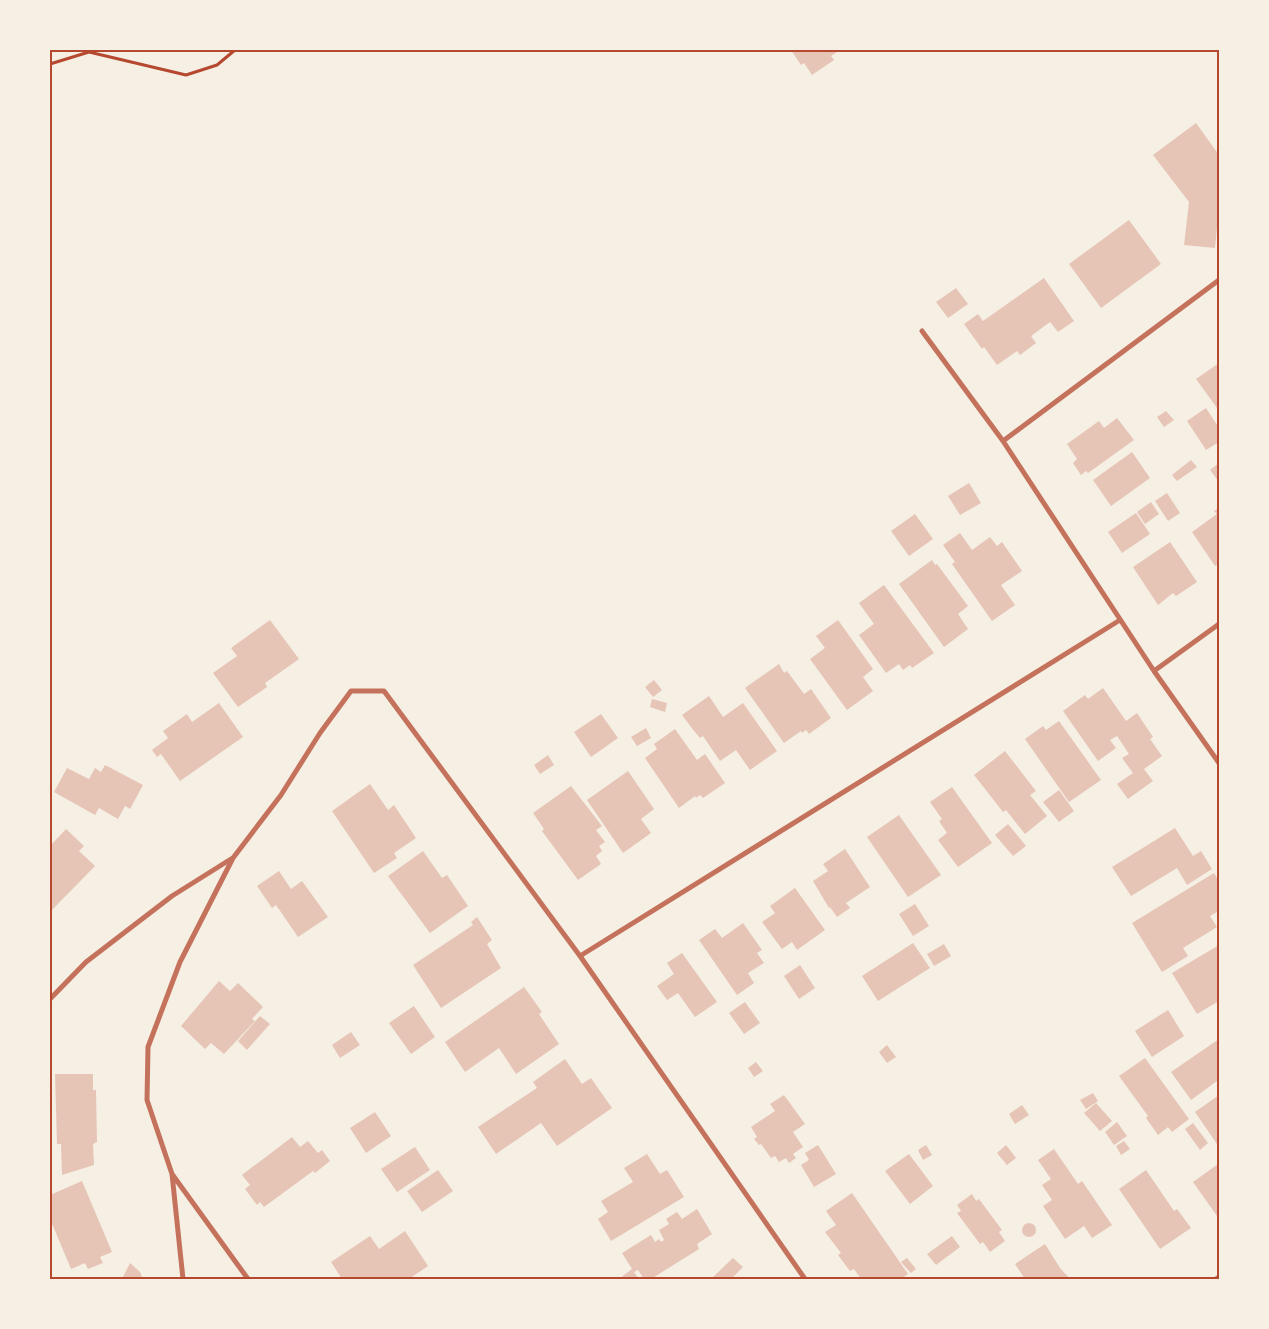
<svg xmlns="http://www.w3.org/2000/svg" width="1269" height="1329" font-family="'PT Sans Narrow',sans-serif">
<rect width="100%" height="100%" fill="#f6efe4"/>
<path fill="#e6c5b7" d="M 791,50 L 840,50 L 831,56 L 834,60 L 812,75 L 804,63 L 801,65 Z
M 1196,123 L 1219,155 L 1219,207 L 1215,248 L 1184,245 L 1189,202 L 1153,155 Z
M 1129,220 L 1161,264 L 1101,308 L 1069,264 Z
M 1044,278 L 1074,321 L 1058,332 L 1050,322 L 1031,336 L 1036,343 L 1020,355 L 1017,351 L 997,365 L 984,347 L 982,349 L 964,324 L 978,314 L 983,321 Z
M 956,288 L 968,304 L 948,318 L 936,302 Z
M 1219,363 L 1219,407 L 1217,408 L 1196,379 Z
M 1206,408 L 1219,428 L 1219,442 L 1206,450 L 1187,421 Z
M 1166,411 L 1174,420 L 1164,427 L 1157,417 Z
M 1117,418 L 1134,440 L 1088,473 L 1086,471 L 1081,475 L 1073,463 L 1077,459 L 1067,444 L 1099,421 L 1104,428 Z
M 1132,452 L 1150,478 L 1111,506 L 1093,480 Z
M 1191,460 L 1197,467 L 1177,481 L 1172,475 Z
M 1219,463 L 1219,482 L 1210,470 Z
M 969,483 L 981,503 L 960,515 L 948,496 Z
M 1167,493 L 1180,513 L 1168,521 L 1155,501 Z
M 1151,502 L 1159,514 L 1145,524 L 1137,512 Z
M 1219,508 L 1219,563 L 1215,566 L 1192,532 L 1217,514 L 1214,511 Z
M 1136,513 L 1150,534 L 1122,553 L 1108,532 Z
M 915,514 L 933,539 L 909,556 L 891,531 Z
M 960,533 L 972,550 L 990,537 L 997,546 L 1002,542 L 1022,571 L 1001,585 L 1015,605 L 992,621 L 952,564 L 955,562 L 943,545 Z
M 1170,542 L 1197,582 L 1176,596 L 1173,593 L 1158,605 L 1133,567 Z
M 932,560 L 935,565 L 937,564 L 968,606 L 958,614 L 968,629 L 944,647 L 899,584 Z
M 884,585 L 934,653 L 912,668 L 910,665 L 903,670 L 899,664 L 886,673 L 859,635 L 874,624 L 859,603 Z
M 270,620 L 299,659 L 265,683 L 267,687 L 238,707 L 213,673 L 237,656 L 231,648 Z
M 838,620 L 873,669 L 863,677 L 873,691 L 847,710 L 810,659 L 825,648 L 816,636 Z
M 779,664 L 784,673 L 787,671 L 804,694 L 811,689 L 831,718 L 809,734 L 806,730 L 802,733 L 801,731 L 784,743 L 745,688 Z
M 654,680 L 662,690 L 653,697 L 645,687 Z
M 1103,688 L 1126,721 L 1137,713 L 1153,737 L 1150,739 L 1162,756 L 1144,769 L 1153,781 L 1128,799 L 1117,784 L 1133,773 L 1122,758 L 1129,754 L 1117,736 L 1110,740 L 1116,748 L 1098,761 L 1063,711 L 1085,695 L 1088,699 Z
M 709,696 L 723,717 L 743,703 L 777,751 L 750,770 L 736,750 L 720,761 L 703,736 L 700,738 L 694,731 L 682,715 Z
M 652,699 L 667,703 L 665,712 L 650,707 Z
M 219,703 L 243,737 L 180,781 L 161,754 L 157,757 L 152,750 L 168,738 L 163,731 L 187,714 L 192,722 Z
M 601,714 L 618,738 L 591,757 L 574,732 Z
M 1059,721 L 1101,780 L 1069,802 L 1025,739 L 1043,726 L 1046,730 Z
M 646,728 L 651,738 L 637,746 L 631,737 Z
M 675,729 L 697,760 L 705,754 L 725,783 L 703,798 L 700,795 L 696,798 L 695,796 L 679,808 L 645,758 L 657,749 L 654,744 Z
M 1005,751 L 1036,791 L 1030,795 L 1047,816 L 1025,834 L 1006,810 L 1003,812 L 974,775 Z
M 548,755 L 554,765 L 540,774 L 534,765 Z
M 105,765 L 143,785 L 130,809 L 125,806 L 118,819 L 99,808 L 95,815 L 54,792 L 67,768 L 89,779 L 95,768 L 101,772 Z
M 628,771 L 654,809 L 641,819 L 651,833 L 623,853 L 587,800 Z
M 370,784 L 388,810 L 394,805 L 416,838 L 394,853 L 397,858 L 374,873 L 332,811 Z
M 571,786 L 602,826 L 596,830 L 605,842 L 599,846 L 602,851 L 596,856 L 601,864 L 578,880 L 542,831 L 544,829 L 533,813 Z
M 952,787 L 992,843 L 958,867 L 938,840 L 947,833 L 939,821 L 942,819 L 930,802 Z
M 1059,790 L 1074,811 L 1059,822 L 1043,802 Z
M 899,815 L 941,875 L 908,897 L 867,837 Z
M 1008,824 L 1026,846 L 1013,856 L 995,835 Z
M 1175,828 L 1193,856 L 1201,851 L 1212,869 L 1187,885 L 1177,868 L 1131,896 L 1112,867 Z
M 66,829 L 84,846 L 79,851 L 95,866 L 50,912 L 50,846 Z
M 845,849 L 870,887 L 846,903 L 850,908 L 837,917 L 830,907 L 829,908 L 813,881 L 828,871 L 823,864 Z
M 423,851 L 442,878 L 447,875 L 468,906 L 430,933 L 388,876 Z
M 279,871 L 291,889 L 302,881 L 328,917 L 298,937 L 276,905 L 272,908 L 257,886 Z
M 1214,873 L 1219,881 L 1219,911 L 1210,916 L 1217,927 L 1183,948 L 1188,956 L 1162,972 L 1132,923 Z
M 795,888 L 825,930 L 797,950 L 792,942 L 782,949 L 762,922 L 775,913 L 770,906 Z
M 915,904 L 929,926 L 913,936 L 899,914 Z
M 477,917 L 492,940 L 487,944 L 501,968 L 441,1008 L 413,965 L 473,925 L 471,922 Z
M 743,923 L 762,950 L 757,953 L 764,963 L 748,973 L 754,983 L 737,995 L 699,940 L 715,929 L 722,938 Z
M 913,943 L 930,968 L 878,1001 L 862,976 Z
M 944,944 L 951,956 L 934,966 L 927,954 Z
M 1219,945 L 1219,1001 L 1197,1014 L 1172,973 Z
M 682,953 L 717,1002 L 695,1017 L 678,993 L 667,1000 L 657,986 L 674,974 L 667,963 Z
M 800,965 L 815,988 L 799,999 L 784,976 Z
M 219,981 L 230,991 L 238,983 L 263,1007 L 252,1019 L 255,1021 L 224,1054 L 211,1043 L 205,1049 L 181,1026 Z
M 524,987 L 542,1012 L 539,1014 L 559,1044 L 516,1074 L 499,1048 L 465,1072 L 445,1042 Z
M 745,1002 L 760,1023 L 744,1034 L 729,1013 Z
M 414,1006 L 435,1037 L 411,1054 L 389,1023 Z
M 1168,1010 L 1184,1036 L 1152,1057 L 1135,1031 Z
M 260,1016 L 270,1024 L 247,1050 L 238,1041 Z
M 351,1032 L 360,1045 L 340,1058 L 332,1045 Z
M 1219,1039 L 1219,1084 L 1217,1081 L 1191,1100 L 1171,1072 Z
M 887,1045 L 896,1057 L 887,1063 L 879,1052 Z
M 1145,1058 L 1189,1119 L 1172,1132 L 1168,1127 L 1158,1135 L 1146,1118 L 1148,1116 L 1119,1076 Z
M 565,1059 L 582,1084 L 591,1078 L 612,1108 L 557,1146 L 541,1123 L 496,1154 L 478,1127 L 537,1088 L 533,1082 Z
M 756,1062 L 763,1071 L 754,1077 L 748,1068 Z
M 55,1074 L 93,1074 L 93,1090 L 96,1090 L 97,1142 L 93,1144 L 94,1165 L 62,1175 L 61,1144 L 57,1144 Z
M 1093,1093 L 1098,1101 L 1086,1109 L 1080,1100 Z
M 784,1095 L 805,1124 L 793,1132 L 803,1147 L 793,1154 L 796,1158 L 789,1163 L 786,1158 L 779,1162 L 775,1156 L 771,1158 L 761,1144 L 759,1145 L 754,1139 L 757,1137 L 751,1127 L 775,1111 L 770,1104 Z
M 1219,1095 L 1219,1147 L 1195,1112 Z
M 1096,1103 L 1112,1121 L 1100,1131 L 1084,1113 Z
M 1022,1105 L 1029,1115 L 1015,1124 L 1009,1114 Z
M 375,1112 L 391,1136 L 366,1153 L 350,1128 Z
M 1117,1122 L 1127,1136 L 1114,1145 L 1105,1132 Z
M 1193,1123 L 1208,1143 L 1200,1150 L 1185,1129 Z
M 292,1137 L 300,1147 L 308,1141 L 318,1153 L 322,1150 L 330,1161 L 315,1173 L 313,1171 L 264,1207 L 260,1202 L 257,1205 L 245,1189 L 250,1185 L 242,1175 Z
M 1124,1141 L 1130,1149 L 1121,1155 L 1116,1146 Z
M 818,1145 L 836,1174 L 814,1187 L 801,1165 L 809,1160 L 805,1153 Z
M 926,1145 L 932,1155 L 923,1160 L 918,1150 Z
M 1006,1145 L 1016,1158 L 1007,1165 L 997,1153 Z
M 415,1147 L 430,1170 L 397,1192 L 381,1169 Z
M 1054,1149 L 1078,1184 L 1082,1181 L 1112,1225 L 1092,1238 L 1084,1226 L 1065,1239 L 1043,1206 L 1052,1200 L 1042,1185 L 1051,1179 L 1038,1160 Z
M 647,1154 L 660,1174 L 667,1170 L 684,1197 L 611,1241 L 598,1219 L 608,1212 L 601,1201 L 633,1182 L 624,1168 Z
M 909,1154 L 933,1186 L 910,1204 L 885,1171 Z
M 1218,1164 L 1219,1214 L 1217,1216 L 1193,1182 Z
M 438,1170 L 453,1191 L 422,1212 L 407,1191 Z
M 1146,1170 L 1174,1211 L 1177,1209 L 1191,1228 L 1160,1249 L 1119,1189 Z
M 82,1181 L 112,1252 L 100,1257 L 103,1263 L 88,1269 L 85,1263 L 71,1269 L 50,1219 L 50,1195 Z
M 852,1193 L 908,1274 L 901,1279 L 861,1279 L 854,1269 L 850,1271 L 838,1255 L 841,1253 L 825,1232 L 836,1225 L 826,1211 Z
M 972,1194 L 976,1201 L 979,1199 L 1002,1230 L 999,1232 L 1005,1241 L 990,1252 L 983,1242 L 980,1244 L 957,1213 L 961,1211 L 957,1205 Z
M 697,1209 L 712,1234 L 697,1244 L 699,1249 L 651,1279 L 644,1279 L 638,1270 L 634,1272 L 639,1279 L 619,1279 L 632,1269 L 622,1253 L 651,1235 L 655,1242 L 659,1239 L 661,1242 L 664,1240 L 659,1230 L 669,1224 L 666,1219 L 677,1212 L 682,1219 Z
M1022 1230a7 7 0 1 1 14 0a7 7 0 1 1-14 0Z
M 405,1231 L 428,1266 L 409,1279 L 342,1279 L 331,1262 L 370,1236 L 379,1249 Z
M 952,1236 L 960,1247 L 936,1265 L 927,1254 Z
M 1045,1244 L 1060,1268 L 1070,1279 L 1025,1279 L 1015,1264 Z
M 733,1258 L 743,1267 L 731,1279 L 716,1279 L 713,1277 Z
M 907,1258 L 916,1269 L 911,1273 L 901,1262 Z
M 130,1263 L 140,1272 L 143,1279 L 122,1279 Z"/>
<g fill="none" stroke-linecap="round" stroke-linejoin="round">
<path stroke="#b5482f" stroke-width="3" d="M 50,64 L 89,52 L 186,75 L 217,65 L 235,50"/>
<path stroke="#c5725c" stroke-width="5" d="M 922,331 L 1003,441 L 1154,671 L 1219,763
M 1003,441 L 1219,280
M 1154,671 L 1219,624
M 580,956 L 1120,620
M 50,999 L 86,962 L 172,896 L 231,859
M 172,1174 L 248,1279
M 183,1279 L 172,1174 L 147,1100 L 148,1047 L 180,962 L 233,858 L 281,795 L 320,733 L 351,691 L 384,691 L 580,956 L 805,1279
M 1216,1279 L 1219,1277"/>
</g>
<rect width="1269" height="1329" fill="none" stroke="#f6efe4" stroke-width="102"/>
<rect x="51" y="51" width="1167" height="1227" fill="none" stroke="#b5482f" stroke-width="2"/>
</svg>
